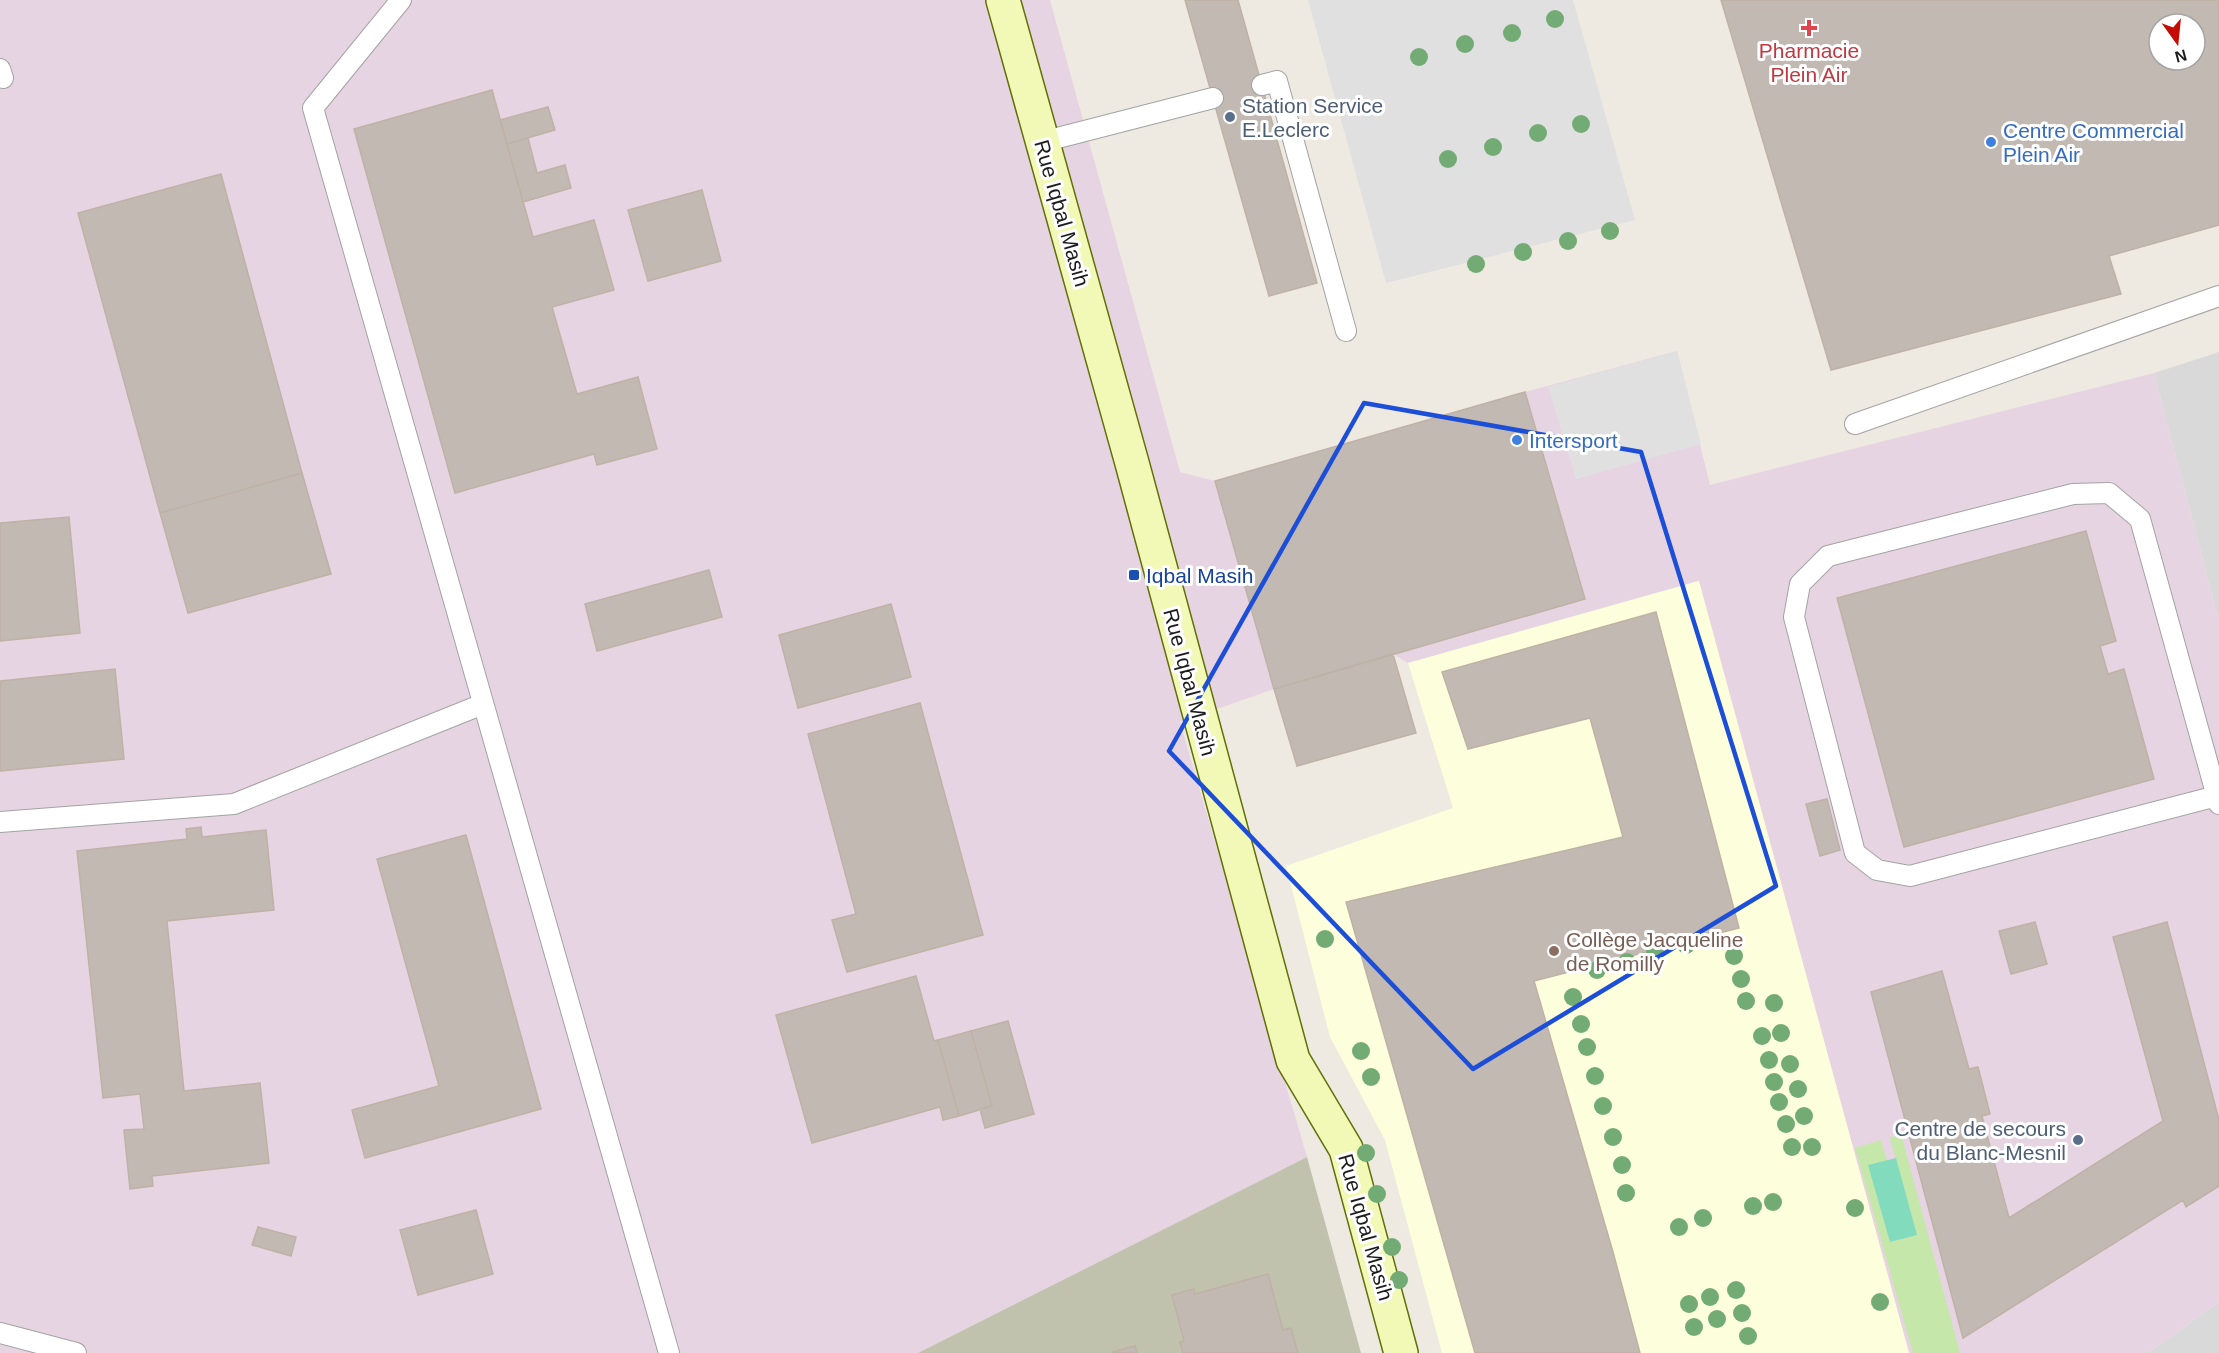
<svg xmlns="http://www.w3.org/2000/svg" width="2219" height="1353" font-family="Helvetica,sans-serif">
<rect width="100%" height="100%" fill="#eeeae2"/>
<path fill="#dad9d9" d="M 2219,352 L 2219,622 L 2154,373 Z
M 2219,1302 L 2219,1353 L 2148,1353 Z"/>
<path fill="#e7d4e2" d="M 0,0 L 1050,0 L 1180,472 L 1215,481 L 1525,392 L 1677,351 L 1710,485 L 2154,373 L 2219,622 L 2219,1302 L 2148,1353 L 1909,1353 L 1698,581 L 1408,663 L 1393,654 L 1274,689 L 1180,722 L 1307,1157 L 918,1353 L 0,1353 Z"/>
<path fill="#fdfedb" d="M 1699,581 L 1909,1353 L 1442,1353 L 1385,1140 L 1330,1037 L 1286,866 L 1453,808 L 1408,663 Z"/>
<path fill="#c1c2ae" d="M 1307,1157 L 1361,1353 L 918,1353 Z"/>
<path fill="#c5e7a9" d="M 1901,1134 L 1960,1353 L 1913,1353 L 1855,1148 L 1881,1140 L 1887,1161 L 1869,1165 L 1890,1242 L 1917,1235 L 1890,1138 Z"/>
<path fill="#81dbbc" d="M 1896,1158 L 1917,1235 L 1890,1242 L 1868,1165 Z"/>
<path fill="#e0e0e0" d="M 1308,0 L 1573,0 L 1635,220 L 1386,283 Z
M 1677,351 L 1701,444 L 1576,479 L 1548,387 Z"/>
<path fill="#c2bab2" stroke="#bfb1a5" stroke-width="1.5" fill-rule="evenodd" d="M 1185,0 L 1238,0 L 1317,283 L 1269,296 Z
M 1721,0 L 2219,0 L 2219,225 L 2109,256 L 2121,294 L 1831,370 ZM 2159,24 L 2195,24 L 2195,60 L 2159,60 Z
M 492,90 L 533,237 L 594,220 L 614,290 L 552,307 L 577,394 L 638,377 L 657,449 L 597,465 L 594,454 L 455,493 L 354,129 Z
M 548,107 L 555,130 L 507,144 L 500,120 Z
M 528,138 L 537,173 L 565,165 L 571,188 L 523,202 L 507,144 Z
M 221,174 L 302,473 L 160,513 L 78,213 Z
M 702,190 L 721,261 L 648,281 L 628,210 Z
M 1525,392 L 1585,599 L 1274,689 L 1215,481 Z
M 302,473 L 331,574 L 188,613 L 160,513 Z
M 69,517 L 80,633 L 0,641 L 0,523 Z
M 2086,531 L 2116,641 L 2100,646 L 2108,674 L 2124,669 L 2154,779 L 1904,847 L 1837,598 Z
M 709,570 L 722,617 L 597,651 L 585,604 Z
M 891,604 L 911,677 L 798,708 L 779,635 Z
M 1656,612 L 1739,928 L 1534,981 L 1613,1252 L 1640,1353 L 1475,1353 L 1346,902 L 1623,837 L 1590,718 L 1468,749 L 1442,672 Z
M 1393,654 L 1416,733 L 1297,766 L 1274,689 Z
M 115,669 L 124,759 L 0,771 L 0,681 Z
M 920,703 L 983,935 L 847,972 L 832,920 L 856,914 L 808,734 Z
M 1827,799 L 1840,850 L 1820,856 L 1806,804 Z
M 201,827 L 202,837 L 266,830 L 274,910 L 167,921 L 184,1091 L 260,1083 L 269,1163 L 152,1176 L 153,1186 L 130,1189 L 124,1130 L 144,1129 L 140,1094 L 103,1098 L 77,851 L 187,839 L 186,829 Z
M 466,835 L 541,1109 L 365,1158 L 352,1110 L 439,1086 L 377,859 Z
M 2035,922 L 2047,964 L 2011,974 L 1999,931 Z
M 2167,922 L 2219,1120 L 2219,1186 L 2186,1207 L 2183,1200 L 1963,1338 L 1871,992 L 1942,971 L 1969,1069 L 1978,1067 L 1990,1114 L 1982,1116 L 2009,1218 L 2163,1121 L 2113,937 Z
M 916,976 L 934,1041 L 938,1040 L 959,1116 L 943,1120 L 940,1107 L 812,1143 L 776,1015 Z
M 1008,1021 L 1034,1114 L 985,1128 L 980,1109 L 992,1106 L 971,1031 Z
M 971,1031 L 992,1106 L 959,1116 L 938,1040 Z
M 476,1210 L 493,1274 L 418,1295 L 400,1230 Z
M 258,1227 L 296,1237 L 291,1256 L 252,1245 Z
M 1268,1274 L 1283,1330 L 1291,1328 L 1298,1353 L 1183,1353 L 1180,1342 L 1184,1341 L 1172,1295 L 1194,1289 L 1195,1294 Z
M 1135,1346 L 1137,1353 L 1112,1353 L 1112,1352 Z"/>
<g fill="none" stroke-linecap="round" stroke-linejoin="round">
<g stroke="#a3a3a3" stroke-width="22">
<path id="lane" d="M 401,0 L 313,108 L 669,1353
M 0,69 L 3,78
M 1262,85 L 1277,81 L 1346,331
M 1042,142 L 1213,98
M 1855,424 L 2219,296
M 2217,796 L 1910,876 L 1877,870 L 1855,853 L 1794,617 L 1800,584 L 1828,556 L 2073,494 L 2109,493 L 2140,519 L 2219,804
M 0,822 L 234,804 L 483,704
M 0,1333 L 76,1353"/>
</g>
<g stroke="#607007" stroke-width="36">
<path id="secondary" d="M 1003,0 L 1132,463 L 1293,1060 L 1346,1149 L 1401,1353"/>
</g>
<use href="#lane" stroke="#fff" stroke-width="20"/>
<use href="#secondary" stroke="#f2f8b6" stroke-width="33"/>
</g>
<g fill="#73ab75">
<circle cx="1555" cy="19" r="9"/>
<circle cx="1512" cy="33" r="9"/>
<circle cx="1465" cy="44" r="9"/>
<circle cx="1419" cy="57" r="9"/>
<circle cx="1581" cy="124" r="9"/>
<circle cx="1538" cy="133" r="9"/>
<circle cx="1493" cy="147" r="9"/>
<circle cx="1448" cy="159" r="9"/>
<circle cx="1610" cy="231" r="9"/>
<circle cx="1568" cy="241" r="9"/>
<circle cx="1523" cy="252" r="9"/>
<circle cx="1476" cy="264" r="9"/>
<circle cx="1325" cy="939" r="9"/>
<circle cx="1715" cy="939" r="9"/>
<circle cx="1686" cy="945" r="9"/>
<circle cx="1655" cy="953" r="9"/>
<circle cx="1734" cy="956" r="9"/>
<circle cx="1627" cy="962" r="9"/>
<circle cx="1597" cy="970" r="9"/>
<circle cx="1741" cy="979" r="9"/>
<circle cx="1573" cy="997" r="9"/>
<circle cx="1746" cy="1001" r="9"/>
<circle cx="1774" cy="1003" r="9"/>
<circle cx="1581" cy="1024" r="9"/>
<circle cx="1781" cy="1033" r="9"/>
<circle cx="1762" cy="1036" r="9"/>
<circle cx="1587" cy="1047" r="9"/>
<circle cx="1361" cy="1051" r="9"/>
<circle cx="1769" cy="1060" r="9"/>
<circle cx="1790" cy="1064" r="9"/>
<circle cx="1595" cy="1076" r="9"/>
<circle cx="1371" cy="1077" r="9"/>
<circle cx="1774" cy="1082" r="9"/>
<circle cx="1798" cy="1089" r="9"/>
<circle cx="1779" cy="1102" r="9"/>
<circle cx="1603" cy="1106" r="9"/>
<circle cx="1804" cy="1116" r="9"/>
<circle cx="1786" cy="1124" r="9"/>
<circle cx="1613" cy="1137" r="9"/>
<circle cx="1792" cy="1147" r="9"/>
<circle cx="1812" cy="1147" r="9"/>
<circle cx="1366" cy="1153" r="9"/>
<circle cx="1622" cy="1165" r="9"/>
<circle cx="1626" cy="1193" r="9"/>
<circle cx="1377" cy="1194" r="9"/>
<circle cx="1773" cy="1202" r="9"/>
<circle cx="1753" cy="1206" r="9"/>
<circle cx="1855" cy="1208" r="9"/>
<circle cx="1703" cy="1218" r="9"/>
<circle cx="1679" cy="1227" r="9"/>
<circle cx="1392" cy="1247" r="9"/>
<circle cx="1399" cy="1280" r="9"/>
<circle cx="1736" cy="1290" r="9"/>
<circle cx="1710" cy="1297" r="9"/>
<circle cx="1880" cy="1302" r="9"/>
<circle cx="1689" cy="1304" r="9"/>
<circle cx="1742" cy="1313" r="9"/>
<circle cx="1717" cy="1319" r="9"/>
<circle cx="1694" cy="1327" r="9"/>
<circle cx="1748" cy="1336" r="9"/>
</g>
<path fill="none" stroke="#1d4ed8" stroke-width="4.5" stroke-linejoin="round" d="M 1364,403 L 1641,452 L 1776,886 L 1473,1069 L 1169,751 Z"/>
<path fill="#e0444e" stroke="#fff" stroke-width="2" d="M1806 19h6v6h6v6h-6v6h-6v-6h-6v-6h6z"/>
<g fill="#5c6f8a" stroke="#fff" stroke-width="2">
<circle cx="1230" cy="117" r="6"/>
<circle cx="2078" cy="1140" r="6"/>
</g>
<g fill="#3f7fe0" stroke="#fff" stroke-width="2">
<circle cx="1991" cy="142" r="6"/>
<circle cx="1517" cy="440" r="6"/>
</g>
<rect fill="#1a4fb4" stroke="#fff" stroke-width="2" x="1128" y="569" width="12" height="12" rx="3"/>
<circle fill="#8d6e63" stroke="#fff" stroke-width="2" cx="1554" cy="951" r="6"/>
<g text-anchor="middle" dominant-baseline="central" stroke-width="6" stroke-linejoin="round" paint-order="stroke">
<g font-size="21" fill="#be3a42" stroke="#fff">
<text x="1809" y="50">Pharmacie<tspan x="1809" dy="24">Plein Air</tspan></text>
</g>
<g font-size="21" fill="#4e5e75" stroke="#fff" text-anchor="start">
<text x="1242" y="105">Station Service<tspan x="1242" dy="24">E.Leclerc</tspan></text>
<text x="2066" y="1128" text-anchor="end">Centre de secours<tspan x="2066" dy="24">du Blanc-Mesnil</tspan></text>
</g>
<g font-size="21" fill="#366cbe" stroke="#fff" text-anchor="start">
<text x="2003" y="130">Centre Commercial<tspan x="2003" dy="24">Plein Air</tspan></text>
<text x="1529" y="440">Intersport</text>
</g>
<g font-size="21" fill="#1c1c1c" stroke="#fff">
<text transform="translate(1062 213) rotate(74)">Rue Iqbal Masih</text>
<text transform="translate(1190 682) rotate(75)">Rue Iqbal Masih</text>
<text transform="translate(1366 1227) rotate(74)">Rue Iqbal Masih</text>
</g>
<g font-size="21" fill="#164399" stroke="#fff" text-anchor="start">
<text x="1146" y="575">Iqbal Masih</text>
</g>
<g font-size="21" fill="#785e54" stroke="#fff" text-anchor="start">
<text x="1566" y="939">Collège Jacqueline<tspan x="1566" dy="24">de Romilly</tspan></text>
</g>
</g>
<g transform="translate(2177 42) rotate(165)"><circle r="28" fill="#ffffff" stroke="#a4a4a4" stroke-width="1.5"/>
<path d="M0-4.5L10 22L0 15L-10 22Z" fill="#c40c05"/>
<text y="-9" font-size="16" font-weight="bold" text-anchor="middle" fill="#1c1c1c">N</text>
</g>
</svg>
